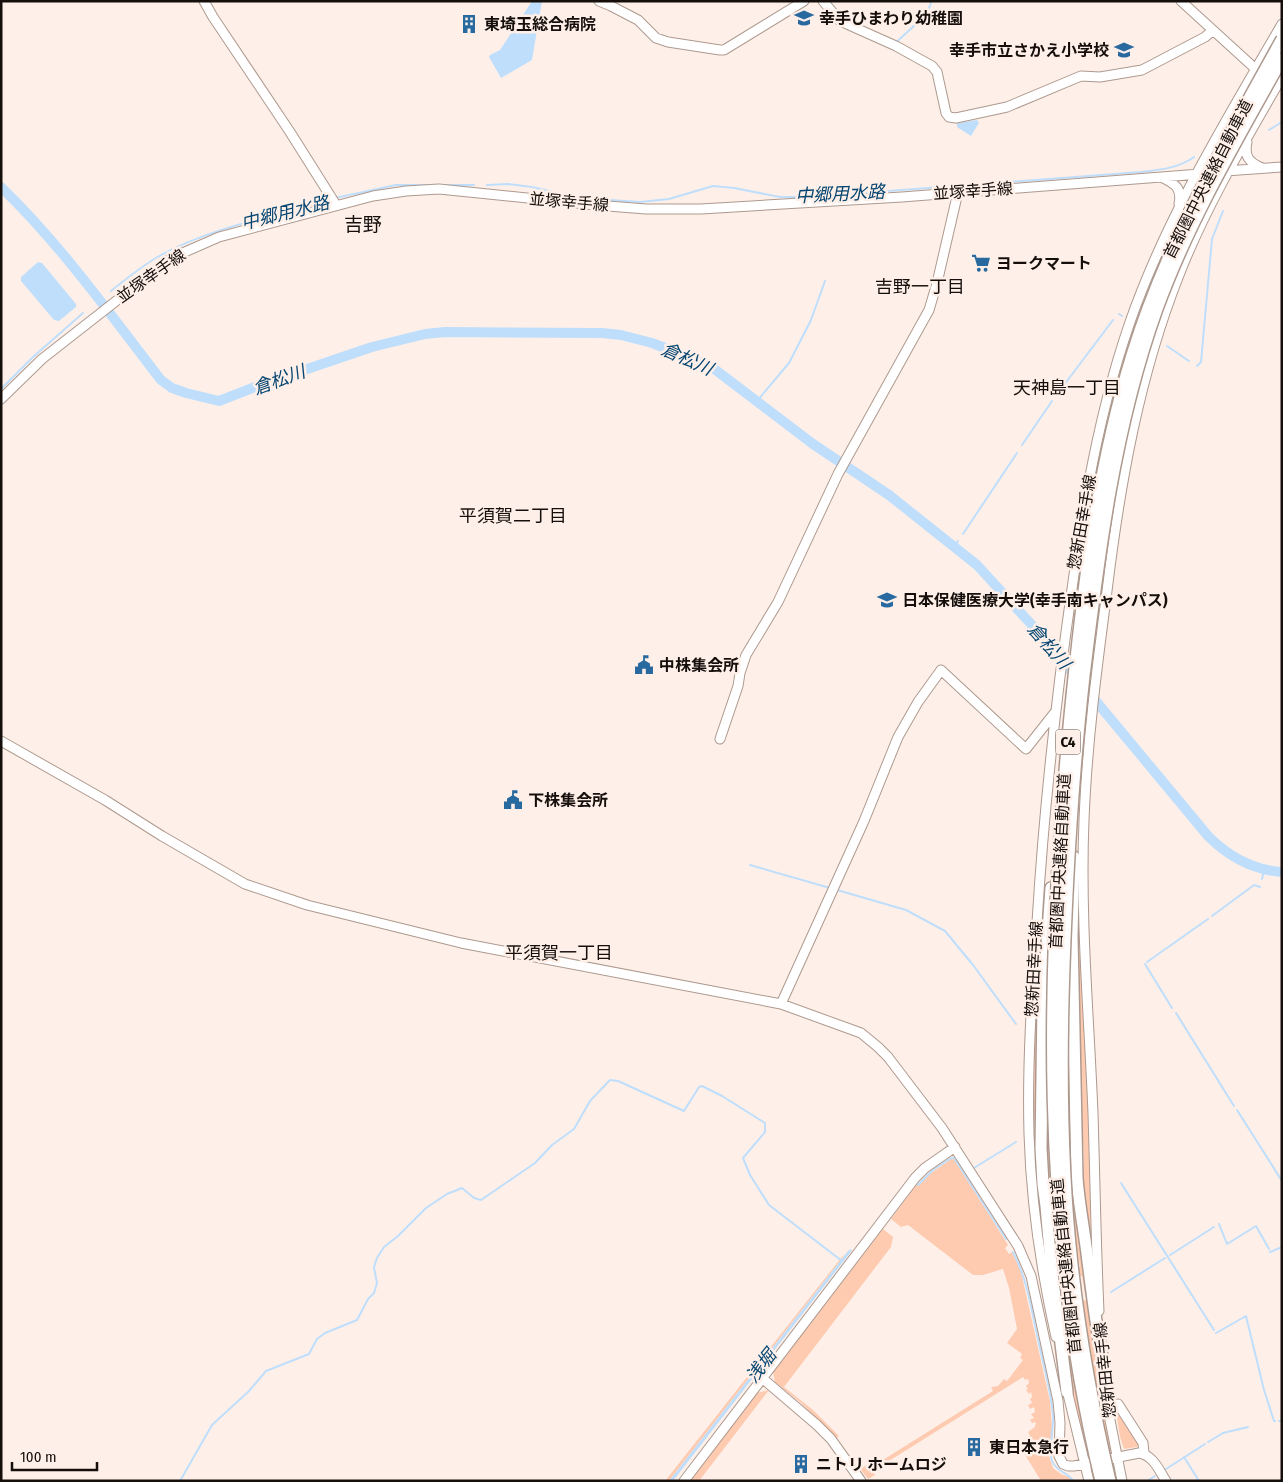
<svg xmlns="http://www.w3.org/2000/svg" width="1283" height="1482" font-family="'Fira Sans Condensed','Noto Sans JP',sans-serif">
<rect width="100%" height="100%" fill="#fef0e9"/>
<path fill="#fecbb1" d="M 1076,952 L 1081,954 L 1088,1093 L 1091,1243 L 1083,1200 L 1084,1154 L 1081,1114 Z
M 1040,958 L 1042,958 L 1036,1121 L 1034,1122 C 1035,1170 1042,1218 1046,1267 C 1033,1183 1030,1100 1034,1015 C 1036,996 1039,977 1040,958 Z
M 1050,1118 C 1054,1233 1065,1347 1090,1459 L 1087,1458 L 1069,1381 L 1049,1201 L 1046,1119 Z
M 1070,1120 L 1072,1178 L 1092,1313 L 1097,1367 L 1112,1452 L 1109,1455 L 1104,1438 L 1081,1301 L 1086,1300 L 1082,1276 L 1078,1276 L 1077,1268 L 1080,1267 L 1076,1243 L 1075,1243 L 1068,1121 Z
M 951,1159 L 954,1159 L 1008,1245 L 1005,1248 L 1009,1254 L 1012,1252 L 1021,1272 L 1050,1401 L 1052,1428 L 1049,1456 L 1053,1468 L 1061,1474 L 1069,1477 L 1072,1481 L 1041,1481 L 1024,1453 L 1031,1449 L 1025,1439 L 1030,1436 L 1028,1432 L 1035,1427 L 1036,1422 L 1032,1423 L 1030,1420 L 1034,1418 L 1031,1414 L 1035,1412 L 1034,1407 L 1030,1409 L 1028,1405 L 1032,1403 L 1030,1399 L 1032,1397 L 1031,1392 L 1029,1394 L 1026,1390 L 1028,1389 L 1026,1386 L 1029,1383 L 1028,1379 L 1025,1380 L 1023,1377 L 873,1471 L 875,1475 L 868,1479 L 860,1469 L 867,1465 L 870,1468 L 993,1391 L 991,1387 L 998,1386 L 1004,1379 L 1007,1381 L 1023,1360 L 1020,1358 L 1022,1354 L 1007,1343 L 1017,1329 L 1009,1288 L 1003,1269 L 983,1275 L 973,1275 L 908,1225 L 901,1227 L 891,1219 L 917,1184 L 919,1185 L 931,1173 Z
M 883,1229 L 893,1237 L 891,1247 L 784,1387 L 813,1410 L 839,1436 L 837,1438 L 801,1403 L 775,1382 L 773,1372 Z
M 851,1249 L 848,1251 L 669,1481 L 665,1481 L 841,1258 Z
M 769,1390 L 699,1481 L 690,1481 L 757,1393 Z
M 1115,1405 L 1139,1444 L 1137,1447 L 1124,1449 L 1120,1437 Z"/>
<path fill="#bfdefb" d="M 532,1 L 542,1 L 532,60 L 501,78 L 489,57 L 490,55 L 500,50 Z
M 977,120 L 979,123 L 971,136 L 957,127 L 957,123 Z
M 38,262 L 42,263 L 76,304 L 76,307 L 59,321 L 54,320 L 21,281 L 21,277 Z
M 851,1249 L 852,1250 L 850,1253 L 673,1481 L 669,1481 L 848,1251 Z"/>
<g fill="none" stroke-linecap="round" stroke-linejoin="round">
<path stroke="#bfdefb" stroke-width="2" d="M 898,41 C 907,31 931,14 931,1
M 1269,130 L 1282,122
M 487,185 L 508,184 L 532,187 L 579,198 L 640,202 L 669,199 L 713,186 L 734,188 L 780,197 L 808,197 L 1141,172 C 1160,170 1179,168 1194,157
M 335,198 L 396,185 L 474,185
M 111,291 C 127,278 143,265 161,255 C 213,227 272,217 328,200
M 1119,314 L 1122,316
M 1167,346 L 1189,361
M 1197,366 L 1201,362 L 1212,239 L 1223,211
M 1,389 L 33,357 L 83,313
M 1058,393 L 1113,320
M 757,401 L 789,363 L 811,320 L 825,281
M 1022,445 L 1052,401
M 963,534 L 1017,453
M 954,547 L 958,541
M 750,865 L 830,888
M 1262,879 L 1264,870
M 837,890 L 906,910 L 945,931 L 973,965 L 1016,1024
M 1212,916 L 1254,885 L 1260,887
M 1147,962 L 1208,919
M 1145,964 L 1172,1008
M 1176,1013 L 1234,1106
M 1237,1110 L 1282,1181
M 974,1168 L 1016,1142
M 1121,1183 L 1214,1330
M 918,1185 L 933,1170 L 951,1158 L 954,1158 L 1006,1239
M 1219,1224 L 1227,1244 L 1256,1226 L 1269,1249
M 1013,1252 C 1028,1281 1032,1313 1039,1344 C 1044,1367 1051,1391 1053,1415 C 1054,1429 1048,1449 1052,1461 C 1056,1472 1068,1472 1073,1481
M 1270,1252 L 1282,1247
M 1170,1255 L 1214,1227
M 1111,1292 L 1165,1258
M 1216,1333 L 1246,1316 L 1264,1390 L 1274,1421 L 1275,1421
M 1279,1421 L 1282,1421
M 1208,1442 L 1223,1433 L 1248,1427
M 1184,1457 L 1199,1481
M 1166,1469 L 1205,1444
M 180,1481 L 212,1425 L 249,1391 L 266,1371 L 309,1354 L 317,1339 L 325,1333 L 357,1320 L 368,1299 L 374,1293 L 377,1283 L 374,1267 L 377,1258 L 384,1247 L 398,1236 L 426,1208 L 447,1194 L 462,1188 L 474,1198 L 481,1200 L 535,1163 L 552,1145 L 574,1129 L 590,1101 L 610,1080 L 618,1081 L 684,1111 L 699,1087 L 702,1086 L 722,1096 L 765,1123 L 765,1132 L 743,1158 L 750,1175 L 769,1205 L 842,1261
M 1147,1481 L 1155,1476"/>
<path stroke="#bfdefb" stroke-width="10" d="M 1,187 C 61,245 110,314 161,380 L 172,388 L 186,393 L 219,401 L 260,385 L 372,347 L 425,334 L 445,332 L 602,333 L 621,335 L 652,343 L 686,356 L 713,368 L 813,444 L 889,495 L 977,565 L 1041,635 L 1208,836 C 1229,857 1252,870 1282,872"/>
<g stroke="#ae998e" stroke-width="11">
<path id="secondary" d="M 204,1 L 213,17 L 290,132 L 336,205
M 599,1 L 611,6 L 638,20 L 656,38 L 668,42 L 720,50 L 724,50 L 804,1
M 823,1 L 840,21 L 896,46 L 932,66 L 937,72 L 946,113 L 949,117 L 956,118 L 1007,107 L 1081,76 L 1100,77 L 1142,70 L 1205,37 L 1212,31
M 1181,1 L 1260,73
M 1247,142 C 1244,157 1249,162 1262,168
M 1225,171 L 1282,167
M 1163,178 C 1176,184 1182,189 1179,204
M 1,399 L 42,359 L 171,258 L 219,237 L 373,196 L 406,191 L 439,189 L 595,205 L 646,209 L 701,209 L 902,197 L 1200,174
M 720,739 L 738,686 L 740,673 L 746,655 L 778,602 L 838,474 L 929,310 L 937,283 L 958,192
M 1,741 L 105,800 L 162,836 L 245,884 L 307,905 L 461,943 L 781,1004 L 861,1033 L 878,1047 L 888,1057 L 942,1128 L 1018,1246 L 1031,1276 L 1058,1401 L 1060,1423 L 1059,1456 L 1063,1464 L 1068,1466 L 1074,1466 L 1139,1453 C 1153,1455 1159,1470 1166,1481
M 781,1004 L 864,821 L 898,737 L 918,702 L 941,670 L 1026,749 L 1056,711
M 1099,1311 C 1096,1245 1095,1179 1093,1113 C 1089,1015 1080,917 1084,820 C 1087,743 1097,667 1107,591 C 1120,484 1139,376 1179,275 C 1206,206 1245,141 1282,77
M 1056,1337 C 1041,1270 1031,1202 1029,1134 C 1027,1063 1032,992 1037,922 C 1042,840 1050,758 1060,677 C 1076,558 1090,437 1130,322 C 1167,216 1226,121 1282,24
M 1103,1358 L 1109,1415 L 1122,1481
M 762,1378 L 817,1425 L 831,1439 L 861,1481
M 1066,1386 L 1089,1481
M 1118,1404 L 1143,1443 L 1144,1453
M 684,1481 L 915,1178 L 925,1168 L 955,1147"/>
</g>
<g stroke="#ae998e" stroke-width="14">
<path id="highway" d="M 1074,857 L 1072,936 L 1077,1178 C 1079,1206 1085,1234 1088,1262 C 1093,1297 1096,1331 1104,1365
M 1051,888 L 1043,1003 L 1041,1148 L 1043,1184 L 1046,1206 L 1051,1263 L 1067,1392"/>
</g>
<use href="#secondary" stroke="#fff" stroke-width="9"/>
<use href="#highway" stroke="#fff" stroke-width="11"/>
<g stroke="#ae998e" stroke-width="14" stroke-linecap="butt">
<path id="highway-bridge" d="M 1101,1481 C 1040,1230 1045,971 1070,716 C 1082,595 1096,472 1132,355 C 1167,242 1225,142 1282,39
M 1110,1481 C 1093,1409 1080,1337 1072,1264 C 1062,1176 1061,1087 1063,999 C 1066,891 1072,783 1084,676 C 1099,552 1115,426 1157,309 C 1189,221 1237,140 1282,59"/>
</g>
<use href="#highway-bridge" stroke="#fff" stroke-width="11"/>
</g>
<defs>
<g id="school-bare" transform="scale(1.5)"><path d="M0-5L7-2L0 1L-7-2ZM-4 1L0 2.5L4 1V4Q0 6-4 4Z" fill="#286a9f" stroke="#fef0e9" stroke-width="2.5" paint-order="stroke"/></g>
<g id="building-bare" transform="scale(1.5)"><path d="M-4-6H4V6H1V3H-1V6H-4ZM-2.5-4.3h1.7v1.8h-1.7ZM.8-4.3h1.7v1.8H.8ZM-2.5-1h1.7V.8h-1.7ZM.8-1h1.7V.8H.8Z" fill="#286a9f" stroke="#fef0e9" stroke-width="2.5" paint-order="stroke"/></g>
<g id="supermarket-bare" transform="scale(1.5)"><path d="M-6-5.5h2.5l.6 2H6L4.5 2H-2.5L-4.4-4H-6ZM-1.5 3.2a1.3 1.3 0 1 0 .1 0ZM3 3.2a1.3 1.3 0 1 0 .1 0Z" fill="#286a9f" stroke="#fef0e9" stroke-width="2.5" paint-order="stroke"/></g>
<g id="civic-bare" transform="scale(1.5)"><path d="M-.6-6.5H3V-4.5H.6V-3L4-1V1h2V6H-6V1h2V-1L-.6-3ZM-1.2 2.5V6h2.4V2.5Z" fill="#286a9f" stroke="#fef0e9" stroke-width="2.5" paint-order="stroke"/></g>
</defs>
<g fill-rule="evenodd">
<use href="#school-bare" x="804" y="18"/>
<use href="#building-bare" x="469" y="24"/>
<use href="#school-bare" x="1124" y="50"/>
<use href="#supermarket-bare" x="981" y="263"/>
<use href="#school-bare" x="887" y="600"/>
<use href="#civic-bare" x="644" y="665"/>
<use href="#civic-bare" x="513" y="800"/>
<use href="#building-bare" x="974" y="1447"/>
<use href="#building-bare" x="801" y="1464"/>
</g>
<g text-anchor="middle" dominant-baseline="central" stroke-width="5" stroke-linejoin="round" paint-order="stroke">
<rect fill="#fef0e9" stroke="#5b524d" stroke-width="1" x="1055.5" y="729.5" width="25" height="25" rx="4"/>
<g font-size="15" font-weight="bold" fill="#150e0a">
<text x="1068" y="742">C4</text>
</g>
<g font-size="16" font-weight="bold" fill="#150e0a" stroke="#fef0e9" text-anchor="start">
<text x="819" y="18">幸手ひまわり幼稚園</text>
<text x="484" y="24">東埼玉総合病院</text>
<text x="1109" y="50" text-anchor="end">幸手市立さかえ小学校</text>
<text x="996" y="263">ヨークマート</text>
<text x="902" y="600">日本保健医療大学(幸手南キャンパス)</text>
<text x="659" y="665">中株集会所</text>
<text x="528" y="800">下株集会所</text>
<text x="989" y="1447">東日本急行</text>
<text x="816" y="1464">ニトリ ホームロジ</text>
</g>
<g font-size="16" fill="#150e0a" stroke="#fef0e9">
<text transform="translate(1208 179) rotate(-63)">首都圏中央連絡自動車道</text>
<text transform="translate(973 191) rotate(-4)">並塚幸手線</text>
<text transform="translate(569 202) rotate(5)">並塚幸手線</text>
<text transform="translate(151 276) rotate(-35)">並塚幸手線</text>
<text transform="translate(1082 522) rotate(-80)">惣新田幸手線</text>
<text transform="translate(1060 861) rotate(-87)">首都圏中央連絡自動車道</text>
<text transform="translate(1034 969) rotate(-87)">惣新田幸手線</text>
<text transform="translate(1066 1266) rotate(-96)">首都圏中央連絡自動車道</text>
<text transform="translate(1105 1370) rotate(-96)">惣新田幸手線</text>
</g>
<g font-size="18" font-style="italic" fill="#054571" stroke="#fef0e9">
<text transform="translate(840 194) rotate(-3)">中郷用水路</text>
<text transform="translate(285 213) rotate(-14)">中郷用水路</text>
<text transform="translate(687 359) rotate(24)">倉松川</text>
<text transform="translate(279 380) rotate(-20)">倉松川</text>
<text transform="translate(1049 646) rotate(49)">倉松川</text>
<text transform="translate(761 1366) rotate(-52)">浅堀</text>
</g>
<g font-size="18" fill="#150e0a" stroke="#fef0e9">
<text x="920" y="287">吉野一丁目</text>
<text x="1067" y="388">天神島一丁目</text>
<text x="513" y="516">平須賀二丁目</text>
<text x="559" y="953">平須賀一丁目</text>
</g>
<g font-size="19" fill="#150e0a" stroke="#fef0e9">
<text x="363" y="224">吉野</text>
</g>
</g>
<rect width="1283" height="1482" fill="none" stroke="#150e0a" stroke-width="5"/>
<path d="M12 1462v8h85v-8" fill="none" stroke="#150e0a" stroke-width="2.5"/>
<text x="20" y="1462" font-size="15" fill="#150e0a" stroke="#fef0e9" stroke-width="4" paint-order="stroke">100 m</text>
</svg>
